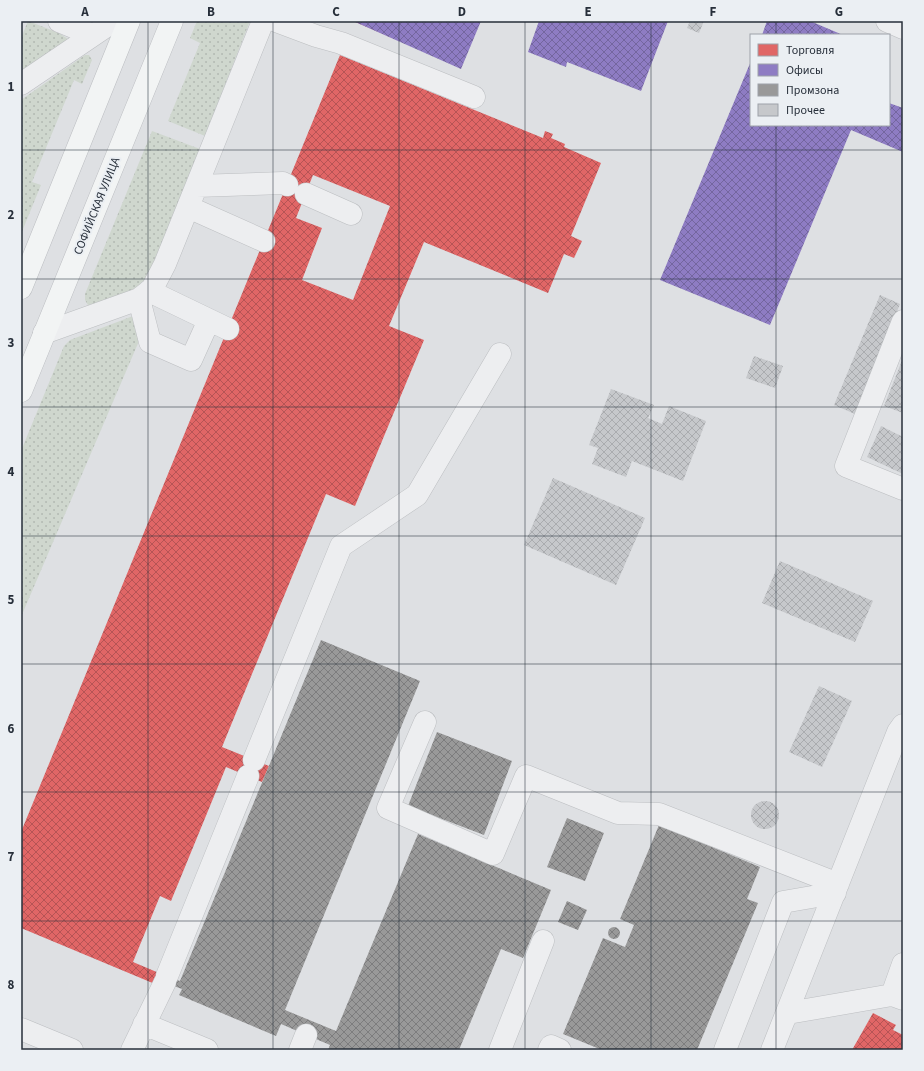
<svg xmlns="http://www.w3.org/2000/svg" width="924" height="1071" font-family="'Source Sans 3',sans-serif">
<defs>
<pattern id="grass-dots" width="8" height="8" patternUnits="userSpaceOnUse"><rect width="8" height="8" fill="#cfd7ce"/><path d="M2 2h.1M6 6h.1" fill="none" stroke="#b2b9b2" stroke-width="1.8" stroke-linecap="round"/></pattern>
<pattern id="shops-cross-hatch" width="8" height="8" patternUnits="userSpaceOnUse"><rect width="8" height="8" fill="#e06666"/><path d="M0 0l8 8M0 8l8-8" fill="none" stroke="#b65455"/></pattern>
<pattern id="offices-cross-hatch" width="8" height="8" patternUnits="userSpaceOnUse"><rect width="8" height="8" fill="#8e7cc3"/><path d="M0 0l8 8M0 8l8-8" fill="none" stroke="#74669f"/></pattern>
<pattern id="industry-cross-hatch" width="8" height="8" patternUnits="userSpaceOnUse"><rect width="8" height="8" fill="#999"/><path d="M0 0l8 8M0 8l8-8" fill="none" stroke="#7d7d7e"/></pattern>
<pattern id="building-cross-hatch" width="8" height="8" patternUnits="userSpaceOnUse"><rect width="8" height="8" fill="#c6c8cb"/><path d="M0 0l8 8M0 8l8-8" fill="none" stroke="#aaacaf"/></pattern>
</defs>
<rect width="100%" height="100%" fill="#dee0e3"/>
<path fill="url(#grass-dots)" d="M 28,21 L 59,33 L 68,39 L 21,72 L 21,38 Z
M 197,21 L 250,21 L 205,136 L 168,121 L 200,43 L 190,38 Z
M 85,55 L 89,55 L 92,60 L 82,84 L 74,80 L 32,182 L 41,185 L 21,234 L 21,100 Z
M 152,131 L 200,149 L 150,272 C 148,275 146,280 143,282 C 132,293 104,303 88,305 L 85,300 L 85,294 Z
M 133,316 L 142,334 L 21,617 L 21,451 L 64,346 L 70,340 Z"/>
<path fill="url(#shops-cross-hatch)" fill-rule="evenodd" d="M 353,21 L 420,21 L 409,45 Z
M 340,55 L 543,138 L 545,131 L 553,134 L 551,138 L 565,144 L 564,147 L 601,163 L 571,236 L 582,241 L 574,258 L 564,254 L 548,293 L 424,242 L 389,326 L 424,340 L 355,506 L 326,494 L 222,747 L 269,766 L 262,782 L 226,767 L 171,901 L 160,896 L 133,962 L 159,973 L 155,984 L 21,928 L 21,832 ZM 313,175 L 390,206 L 353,300 L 302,280 L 322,228 L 296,218 Z
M 873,1013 L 896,1025 L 893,1030 L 903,1035 L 903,1050 L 852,1050 Z"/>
<path fill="url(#offices-cross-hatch)" d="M 353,21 L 481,21 L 461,69 Z
M 539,21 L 668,21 L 641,91 L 567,62 L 566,67 L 528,52 Z
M 767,21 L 810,21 L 843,35 L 762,35 Z
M 751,61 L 751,125 L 889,125 L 889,103 L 903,108 L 903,152 L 851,130 L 770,325 L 660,280 Z"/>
<path fill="url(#industry-cross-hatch)" d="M 321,640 L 420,681 L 285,1010 L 336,1031 L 418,834 L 551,890 L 523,958 L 501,949 L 459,1050 L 328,1050 L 330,1045 L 281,1024 L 276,1036 L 179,995 L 182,989 L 158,980 L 160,973 L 180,981 Z
M 437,732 L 512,761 L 484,835 L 408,806 Z
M 567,818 L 604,833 L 585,881 L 547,867 Z
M 659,825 L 760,867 L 747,899 L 758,903 L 697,1050 L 602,1050 L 563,1034 L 603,938 L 625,947 L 634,925 L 620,919 Z
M 567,901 L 587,910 L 578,930 L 558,922 Z
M608 933a6 6 0 1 1 12 0a6 6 0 1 1-12 0Z"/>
<path fill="url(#building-cross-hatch)" d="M 690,21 L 704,21 L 699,33 L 687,28 Z
M 880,295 L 900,304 L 855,414 L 834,405 Z
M 754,356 L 783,366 L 775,388 L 746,378 Z
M 903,358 L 903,413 L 884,406 Z
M 611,389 L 654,405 L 648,418 L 662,424 L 669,406 L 706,421 L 683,481 L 632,461 L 626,477 L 592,464 L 598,448 L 589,445 Z
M 881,426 L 903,437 L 903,474 L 867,457 Z
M 553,478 L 645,518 L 616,585 L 524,545 Z
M 780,561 L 873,601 L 855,642 L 762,603 Z
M 819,686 L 852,701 L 822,767 L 789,752 Z
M751 815a14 14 0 1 1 28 0a14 14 0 1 1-28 0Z"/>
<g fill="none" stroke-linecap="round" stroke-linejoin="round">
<g stroke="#bcbec1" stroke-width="23">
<path id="minor" d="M 59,21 L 93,35
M 276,21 L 316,36 L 341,43 L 474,97
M 887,21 L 903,28
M 21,84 L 114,21
M 197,186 L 283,183 L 287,185
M 306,194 L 351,214
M 188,207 L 264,241
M 149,291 L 228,329
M 139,299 L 150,342 L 191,360 L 209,320
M 903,321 L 846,466 L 903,489
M 44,333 L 139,299 L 152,289 L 165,264 L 263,21
M 425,722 L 388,808 L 493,854 L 526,776 L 618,813 L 659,814 L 838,884
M 254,760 L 341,546 L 417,495 L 500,354
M 167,976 L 248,776
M 892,995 L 903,964
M 788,1013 L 892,995 L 903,999
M 144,1024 L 207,1050
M 21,1029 L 72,1050
M 132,1050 L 165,982
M 300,1050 L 306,1035
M 500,1050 L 543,941
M 549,1050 L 551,1046 L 560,1050
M 725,1050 L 783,902 L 835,893
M 772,1050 L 898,732 L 903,725"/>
</g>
<g stroke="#bbbdc1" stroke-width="23">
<path id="major" d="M 21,288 L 129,21
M 21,391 L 172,21"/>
</g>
<use href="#minor" stroke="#edeef0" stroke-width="22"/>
<use href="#major" stroke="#f2f4f4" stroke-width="22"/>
</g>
<path fill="none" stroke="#272f3a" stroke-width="1" stroke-opacity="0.55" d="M 148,21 L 148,1050M 273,21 L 273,1050M 399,21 L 399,1050M 525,21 L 525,1050M 651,21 L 651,1050M 776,21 L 776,35M 776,125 L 776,1050M 21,150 L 903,150M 21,279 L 903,279M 21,407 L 903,407M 21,536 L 903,536M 21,664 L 903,664M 21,792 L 903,792M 21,921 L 903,921"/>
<g text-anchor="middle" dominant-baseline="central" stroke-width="4" stroke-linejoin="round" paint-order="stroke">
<g font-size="12" fill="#272f3a" stroke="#ebeff3">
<text transform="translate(97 206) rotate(-68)">СОФИЙСКАЯ УЛИЦА</text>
</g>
</g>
<rect width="924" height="1071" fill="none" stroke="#ebeff3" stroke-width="44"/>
<rect x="750" y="34" width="140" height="92" fill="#ebeff3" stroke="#9da2a9"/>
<rect x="758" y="44" width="20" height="12" fill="#e06666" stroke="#9da2a9"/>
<text x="786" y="54" font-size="12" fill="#272f3a">Торговля</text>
<rect x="758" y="64" width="20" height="12" fill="#8e7cc3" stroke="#9da2a9"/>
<text x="786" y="74" font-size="12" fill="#272f3a">Офисы</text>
<rect x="758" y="84" width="20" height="12" fill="#999999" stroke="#9da2a9"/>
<text x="786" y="94" font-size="12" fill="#272f3a">Промзона</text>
<rect x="758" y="104" width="20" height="12" fill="#c6c8cb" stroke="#9da2a9"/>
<text x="786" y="114" font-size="12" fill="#272f3a">Прочее</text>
<rect x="22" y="22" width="880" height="1027" fill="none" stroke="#272f3a" stroke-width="1.5"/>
<g font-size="13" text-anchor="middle" font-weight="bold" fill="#272f3a">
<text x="85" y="16">A</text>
<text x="211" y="16">B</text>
<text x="336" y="16">C</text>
<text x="462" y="16">D</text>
<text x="588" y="16">E</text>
<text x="713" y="16">F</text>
<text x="839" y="16">G</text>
<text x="11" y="91">1</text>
<text x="11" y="219">2</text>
<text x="11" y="347">3</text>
<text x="11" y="476">4</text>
<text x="11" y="604">5</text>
<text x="11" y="733">6</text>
<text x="11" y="861">7</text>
<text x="11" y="989">8</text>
</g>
</svg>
